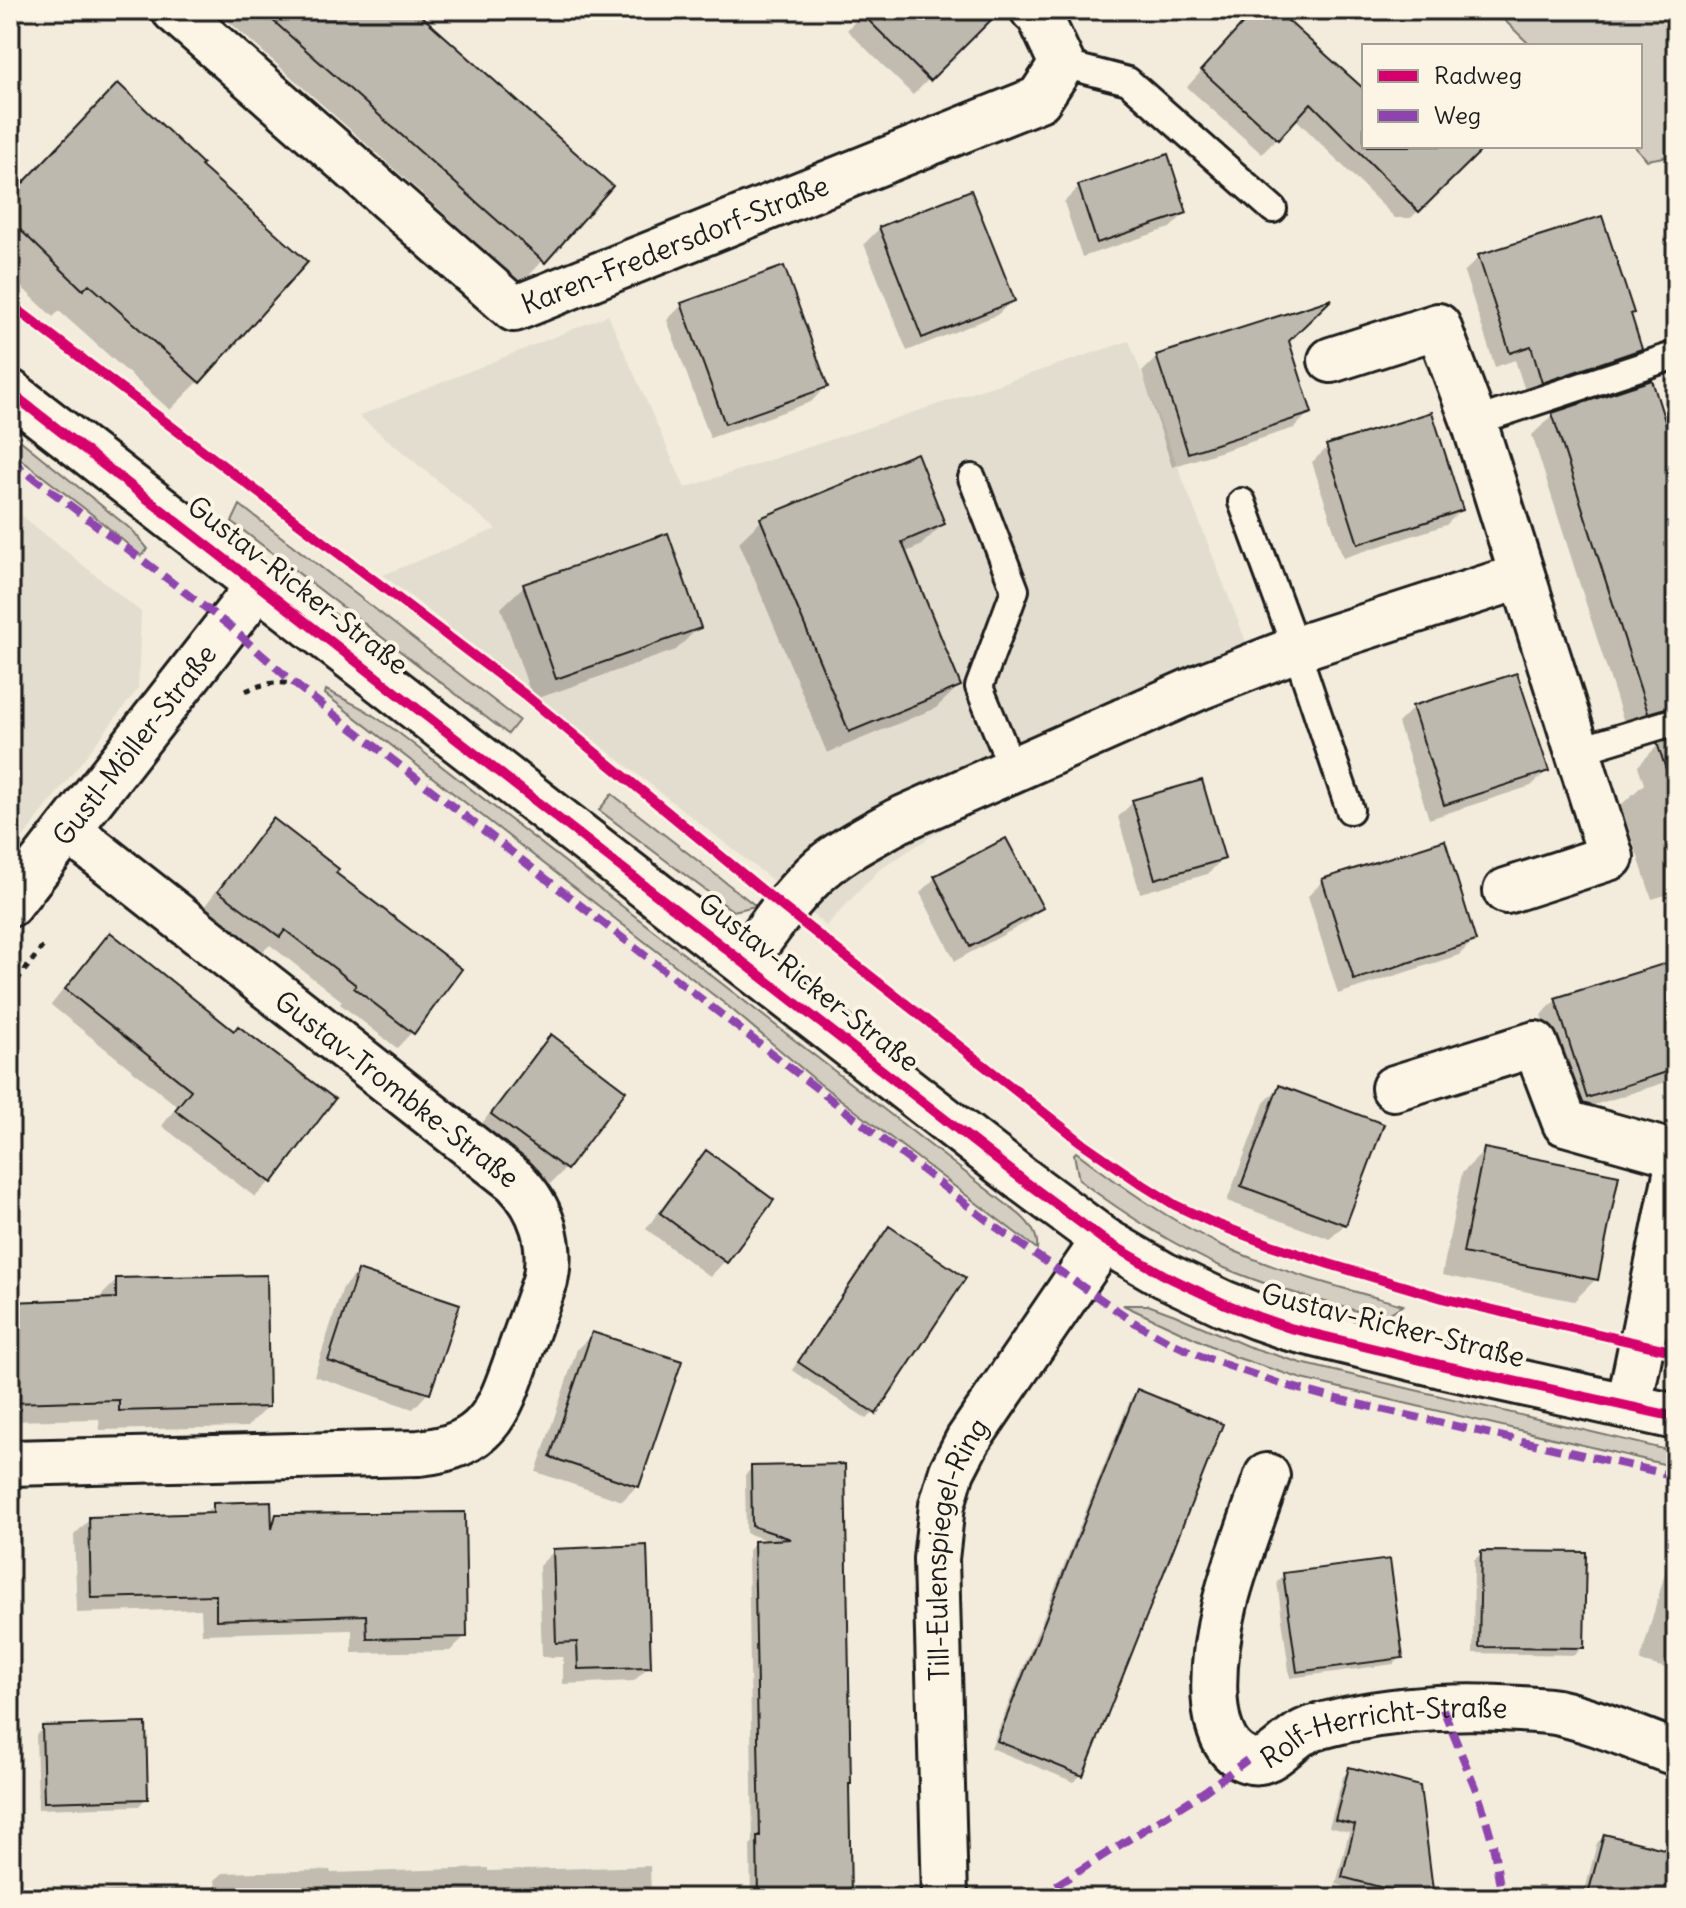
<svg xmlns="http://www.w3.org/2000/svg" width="1686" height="1908" font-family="Delius,sans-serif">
<rect width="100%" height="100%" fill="#f3ecdd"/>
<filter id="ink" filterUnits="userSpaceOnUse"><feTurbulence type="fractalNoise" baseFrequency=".0125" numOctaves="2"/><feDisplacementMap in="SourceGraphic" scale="16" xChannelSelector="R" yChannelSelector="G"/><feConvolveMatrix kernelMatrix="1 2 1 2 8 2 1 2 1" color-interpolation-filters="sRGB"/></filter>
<g filter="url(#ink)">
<path fill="#e3ddcf" d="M 608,315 L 685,488 L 1129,341 L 1261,680 L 980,805 L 879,870 L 826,926 L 776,883 L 383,575 L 496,529 L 359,416 Z
M 10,506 L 141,612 L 138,689 L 10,854 Z"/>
<path fill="#d3cec1" stroke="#78756e" stroke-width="2" d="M 1494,10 L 1676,10 L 1676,155 L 1647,160 L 1634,146 L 1640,146 L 1640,46 L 1531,46 Z
M 10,432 L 133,531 L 148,549 L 141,556 L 98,519 L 10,451 Z
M 240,505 L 519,720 L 508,734 L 232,522 Z
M 326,690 L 362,708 L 395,730 L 1020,1215 C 1030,1224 1039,1235 1037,1249 L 819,1083 L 729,1007 L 325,694 Z
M 612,794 L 756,906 L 733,911 L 599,810 Z
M 1076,1152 C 1122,1187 1169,1220 1221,1245 C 1279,1272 1342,1288 1403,1305 L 1382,1318 C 1328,1303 1274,1289 1222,1267 C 1171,1244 1123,1213 1079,1180 L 1074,1154 Z
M 1123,1305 L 1148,1305 L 1175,1315 L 1247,1346 L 1301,1363 L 1676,1452 L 1676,1467 L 1302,1379 L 1235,1357 Z"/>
<path fill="#0003" d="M 216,10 L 412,10 L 611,187 L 522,283 Z
M 866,10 L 967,10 L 983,25 L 913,95 L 847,30 Z
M 1257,10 L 1273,10 L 1364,92 L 1364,146 L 1479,146 L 1481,148 L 1411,218 L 1395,218 L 1295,118 L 1262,154 L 1187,87 Z
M 198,167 L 305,262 L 198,382 L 170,410 L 59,311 L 53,317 L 10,276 L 10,198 Z
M 1079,187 L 1185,213 L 1170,228 L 1082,257 L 1064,202 Z
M 880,228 L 1013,300 L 997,315 L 907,351 L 864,244 Z
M 1479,257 L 1629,315 L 1640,349 L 1625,364 L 1527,397 L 1515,360 L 1495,367 L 1464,272 Z
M 682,305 L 826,386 L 811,402 L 710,438 L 667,320 Z
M 1287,341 L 1309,413 L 1294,428 L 1172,467 L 1142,372 L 1157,357 Z
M 1553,415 L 1676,462 L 1676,892 L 1652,899 L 1621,805 L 1644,784 L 1638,766 L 1658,745 L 1672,741 L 1672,738 L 1666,729 L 1627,732 L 1532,435 Z
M 1328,447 L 1461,510 L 1446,525 L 1343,558 L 1312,462 Z
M 762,520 L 943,524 L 920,546 L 904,553 L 959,686 L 936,708 L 827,753 L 739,542 Z
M 524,586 L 699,627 L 676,650 L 533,700 L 501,608 Z
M 1413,708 L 1547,771 L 1531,786 L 1429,819 L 1398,723 Z
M 1133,802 L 1223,858 L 1208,874 L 1140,893 L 1118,817 Z
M 273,821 L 333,873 L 412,1032 L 397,1048 L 340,1004 L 342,1001 L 270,945 L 263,951 L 204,907 L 258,836 Z
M 1005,840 L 1041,908 L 1025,923 L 955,961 L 920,893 L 935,878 Z
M 1323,881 L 1474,940 L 1459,955 L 1338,994 L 1308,896 Z
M 110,934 L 234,1033 L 270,1182 L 255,1197 L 162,1126 L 177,1106 L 51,1005 L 95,950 Z
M 1676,962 L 1676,1079 L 1572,1112 L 1541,1015 L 1556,1000 Z
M 551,1037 L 623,1091 L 565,1169 L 550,1184 L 477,1130 L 536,1052 Z
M 1279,1087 L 1345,1224 L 1330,1239 L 1227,1201 L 1264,1103 Z
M 1485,1150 L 1596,1279 L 1574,1301 L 1442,1275 L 1462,1173 Z
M 707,1152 L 725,1261 L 710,1277 L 646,1229 L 692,1167 Z
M 882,1236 L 874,1412 L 867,1419 L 792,1370 Z
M 358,1272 L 428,1393 L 413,1409 L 314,1376 L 343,1287 Z
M 117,1280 L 267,1407 L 247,1427 L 100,1430 L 99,1419 L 10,1421 L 10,1304 L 96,1301 Z
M 593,1334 L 637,1486 L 622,1501 L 536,1472 L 577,1349 Z
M 1138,1391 L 1081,1775 L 1074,1782 L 991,1748 L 1131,1398 Z
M 843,1466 L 849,1898 L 751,1898 L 750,1845 L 753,1842 L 748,1550 L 755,1543 L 772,1542 L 746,1533 L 745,1475 L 752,1468 Z
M 214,1505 L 269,1524 L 277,1516 L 465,1636 L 450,1651 L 352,1653 L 352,1630 L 202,1634 L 201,1609 L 77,1613 L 74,1535 L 90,1519 L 203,1515 Z
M 554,1551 L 649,1666 L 634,1681 L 563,1684 L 563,1657 L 542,1657 L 539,1566 Z
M 1482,1553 L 1582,1647 L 1575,1655 L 1473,1653 L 1474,1560 Z
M 1674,1559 L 1676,1559 L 1676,1671 L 1640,1661 L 1667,1566 Z
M 1284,1575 L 1401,1657 L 1394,1664 L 1290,1678 L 1277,1582 Z
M 43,1728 L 146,1798 L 139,1806 L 38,1809 L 36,1735 Z
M 1350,1769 L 1432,1898 L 1340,1898 L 1343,1886 L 1336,1884 L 1349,1832 L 1329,1827 L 1343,1777 Z
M 1604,1836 L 1676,1854 L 1676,1898 L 1583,1898 L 1597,1843 Z
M 650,1866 L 651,1898 L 66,1898 L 72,1892 L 216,1887 L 215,1880 L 223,1873 L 330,1870 L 331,1873 L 488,1868 L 488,1871 Z"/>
<path fill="#beb9ae" stroke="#1c1c1c" stroke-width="2" d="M 261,10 L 415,10 L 613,186 L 545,263 Z
M 858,10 L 1001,10 L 930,81 Z
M 1255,10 L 1276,10 L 1364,89 L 1364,146 L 1486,146 L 1419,212 L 1311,103 L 1278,140 L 1201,70 Z
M 118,83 L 203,164 L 201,166 L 308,262 L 200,383 L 89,284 L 83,290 L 10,220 L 10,197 Z
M 1168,154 L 1187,213 L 1097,243 L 1078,185 Z
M 971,190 L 1015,301 L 922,338 L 879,227 Z
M 1602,216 L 1634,313 L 1631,314 L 1642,349 L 1542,383 L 1531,346 L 1510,353 L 1478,255 Z
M 784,266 L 828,387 L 725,424 L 681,303 Z
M 1332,299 L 1289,341 L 1312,413 L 1188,453 L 1156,355 Z
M 1652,380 L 1676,456 L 1676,705 L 1648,713 L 1552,413 Z
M 1432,412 L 1463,510 L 1358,544 L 1326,445 Z
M 917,453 L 945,524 L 902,542 L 961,686 L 849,732 L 760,518 Z
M 668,533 L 701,628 L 556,679 L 523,584 Z
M 1517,673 L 1549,771 L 1444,805 L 1412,706 Z
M 1676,738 L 1676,770 L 1667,772 L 1657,743 Z
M 1202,780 L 1225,859 L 1155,879 L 1132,800 Z
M 273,818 L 339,869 L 336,873 L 462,969 L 414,1034 L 354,988 L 356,985 L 285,930 L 280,937 L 218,891 Z
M 1006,838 L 1043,908 L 970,947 L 934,876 Z
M 1445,840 L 1476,941 L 1354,980 L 1322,879 Z
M 110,932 L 234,1031 L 238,1026 L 335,1099 L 272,1183 L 175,1110 L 191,1090 L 65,989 Z
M 1676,960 L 1676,1069 L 1587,1098 L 1555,998 Z
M 551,1034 L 626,1091 L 567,1170 L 491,1114 Z
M 1279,1085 L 1384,1124 L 1346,1225 L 1241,1186 Z
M 1484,1148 L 1619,1175 L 1598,1280 L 1463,1253 Z
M 706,1150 L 774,1200 L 727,1263 L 660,1213 Z
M 889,1226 L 966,1278 L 876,1414 L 798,1362 Z
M 358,1270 L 460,1304 L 430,1394 L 328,1361 Z
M 267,1275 L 269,1407 L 119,1411 L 119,1400 L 10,1403 L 10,1302 L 116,1298 L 116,1278 Z
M 592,1332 L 682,1361 L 639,1487 L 550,1457 Z
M 1137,1389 L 1223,1424 L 1083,1776 L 997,1741 Z
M 845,1464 L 851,1784 L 849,1784 L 851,1898 L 758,1898 L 757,1836 L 760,1836 L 754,1541 L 791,1539 L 752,1526 L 751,1466 Z
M 271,1501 L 272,1529 L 276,1514 L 465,1512 L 467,1637 L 367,1639 L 366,1615 L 216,1620 L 216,1595 L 91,1598 L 89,1517 L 213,1513 L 213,1503 Z
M 647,1545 L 651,1667 L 578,1669 L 577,1642 L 556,1643 L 553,1549 Z
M 1481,1551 L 1586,1552 L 1584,1648 L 1479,1647 Z
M 1390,1559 L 1403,1658 L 1297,1672 L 1283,1573 Z
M 146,1723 L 148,1799 L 44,1802 L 42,1726 Z
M 1349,1767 L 1420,1786 L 1434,1898 L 1421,1898 L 1342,1877 L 1355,1825 L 1335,1820 Z
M 1604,1834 L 1676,1852 L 1676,1898 L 1587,1898 Z"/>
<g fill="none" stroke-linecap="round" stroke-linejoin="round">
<g stroke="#1c1c1c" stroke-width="32">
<path id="lane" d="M 1062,64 L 1128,81 L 1273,209
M 1474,422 L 1676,355
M 972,478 L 1015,590 L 979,687 L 1013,770
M 1242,502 L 1296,649 L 1350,810
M 1577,751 L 1676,721"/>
</g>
<g stroke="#1c1c1c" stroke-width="50">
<g id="street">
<path id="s1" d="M 174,10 L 514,309 L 1039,99 L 1062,64 L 1039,15 L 1033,10"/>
<path d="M 1331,360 L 1438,326 L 1474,422 L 1611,857 L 1506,891"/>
<path id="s2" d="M 10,904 L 259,585"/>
<path d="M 744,962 C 766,932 787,901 814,875 C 836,853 870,836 897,821 L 1202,686 L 1296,649 L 1522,576"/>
<path d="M 1394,1088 L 1535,1044 L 1565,1123 L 1676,1154"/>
<path d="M 1629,1406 L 1676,1174"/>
<path d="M 10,1463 L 419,1453 C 487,1446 498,1414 518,1357 C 527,1332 536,1306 545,1281 C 553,1244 542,1208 515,1181 L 68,830"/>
<path id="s3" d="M 1267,1476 C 1253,1518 1236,1560 1225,1603 C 1216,1640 1198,1743 1247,1760 C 1271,1768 1286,1740 1304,1732 C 1317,1726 1332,1723 1345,1720 C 1401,1708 1462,1705 1520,1709 C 1532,1710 1544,1710 1556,1712 C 1598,1721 1636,1739 1676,1753"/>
<path id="s4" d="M 945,1898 L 936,1559 L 942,1505 L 952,1471 L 968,1440 L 1104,1240"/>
</g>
</g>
<g stroke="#1c1c1c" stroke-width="50">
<path id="secondary" d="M 10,392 L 1023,1180 L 1104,1240 L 1164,1275 L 1223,1303 L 1258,1317 L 1290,1328 L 1441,1365 L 1676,1417"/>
</g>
<path stroke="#1c1c1c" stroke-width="5" stroke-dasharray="6 6" stroke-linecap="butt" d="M 246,691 C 262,684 278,680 296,685
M 10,990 L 43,946"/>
<use href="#lane" stroke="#fcf5e5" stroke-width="26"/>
<use href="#street" stroke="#fcf5e5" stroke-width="44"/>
<use href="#secondary" stroke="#fcf5e5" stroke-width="44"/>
<path stroke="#8e44ad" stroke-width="8" stroke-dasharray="16 8" stroke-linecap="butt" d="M 10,460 L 227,624 L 296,685 L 993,1225 L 1036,1255 L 1137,1324 L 1172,1343 L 1203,1357 L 1281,1384 L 1332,1398 L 1676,1476
M 1443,1709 L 1481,1802 L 1493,1844 L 1502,1898
M 1036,1898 L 1205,1791 L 1247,1760"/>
<g stroke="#fcf5e5" stroke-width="15">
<path id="cycleway" d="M 10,304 L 524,694 L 784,908 L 1081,1142 L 1143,1185 L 1175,1205 L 1211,1222 L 1271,1245 L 1329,1264 L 1446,1299 L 1676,1352
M 10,392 L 1023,1180 L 1104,1240 L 1164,1275 L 1223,1303 L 1258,1317 L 1290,1328 L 1441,1365 L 1676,1417"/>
</g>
<use href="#cycleway" stroke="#d6006c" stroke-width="10"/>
</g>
</g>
<g text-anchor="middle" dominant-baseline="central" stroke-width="8" stroke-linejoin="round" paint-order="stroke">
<g font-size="28" fill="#1c1c1c" stroke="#fcf5e5">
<text stroke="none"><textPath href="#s1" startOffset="626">Karen-Fredersdorf-Straße</textPath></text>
<text transform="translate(298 585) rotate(38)">Gustav-Ricker-Straße</text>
<text stroke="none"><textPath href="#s2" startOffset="202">Gustl-Möller-Straße</textPath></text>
<text transform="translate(809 982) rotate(38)">Gustav-Ricker-Straße</text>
<text transform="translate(397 1089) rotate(38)">Gustav-Trombke-Straße</text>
<text transform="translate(1393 1325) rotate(14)">Gustav-Ricker-Straße</text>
<text stroke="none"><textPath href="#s4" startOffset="352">Till-Eulenspiegel-Ring</textPath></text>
<text stroke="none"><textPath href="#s3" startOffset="448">Rolf-Herricht-Straße</textPath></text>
</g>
</g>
<rect width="1686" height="1908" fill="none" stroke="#fcf5e5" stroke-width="40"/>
<rect x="20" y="20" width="1646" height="1868" fill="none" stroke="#1c1c1c" stroke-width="3" filter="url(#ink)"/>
<rect x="1362" y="44" width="280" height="104" fill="#fcf5e5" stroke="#a29e95" stroke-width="2"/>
<rect x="1378" y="70" width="40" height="12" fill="#d6006c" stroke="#a29e95" stroke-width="2"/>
<text x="1434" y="84" font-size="24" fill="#1c1c1c">Radweg</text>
<rect x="1378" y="110" width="40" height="12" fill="#8e44ad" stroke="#a29e95" stroke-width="2"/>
<text x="1434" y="124" font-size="24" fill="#1c1c1c">Weg</text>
</svg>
